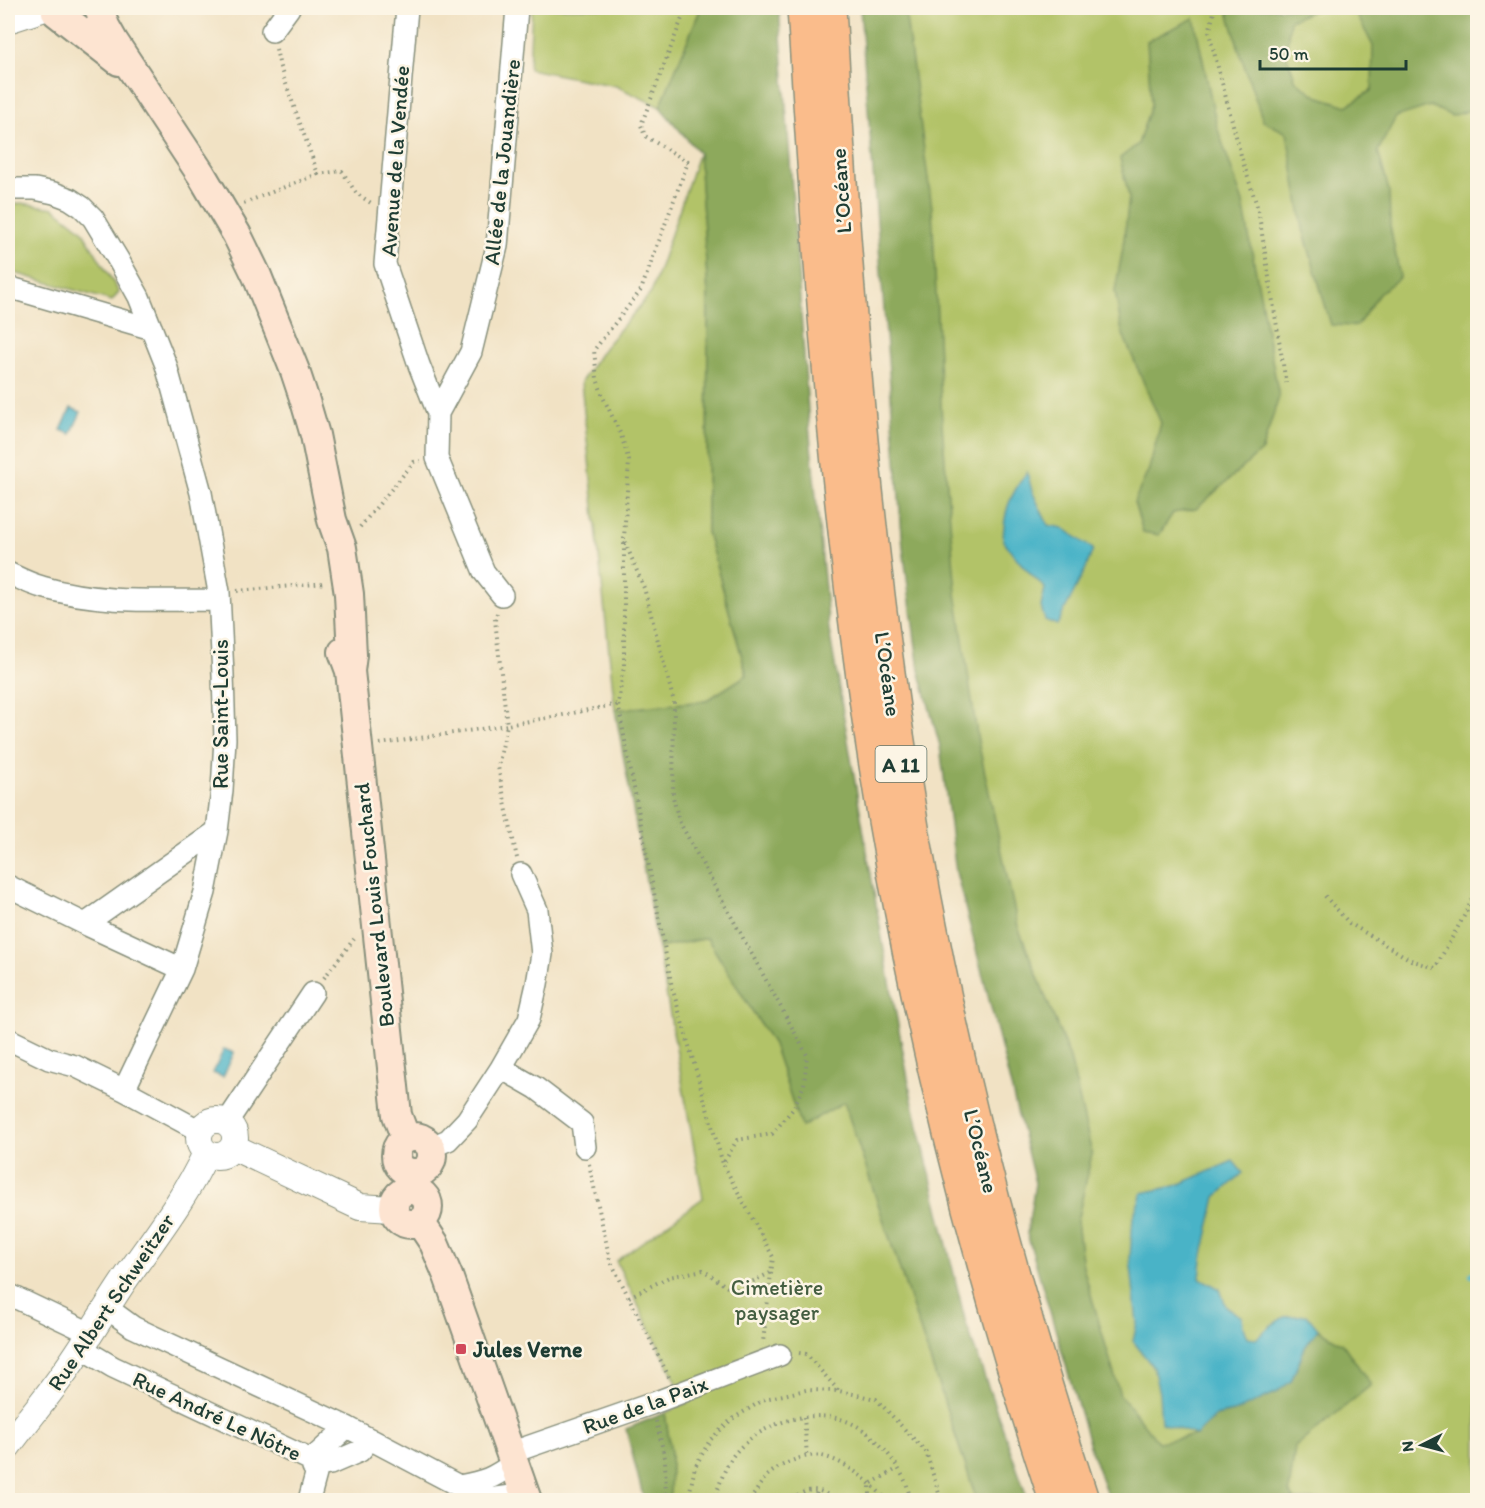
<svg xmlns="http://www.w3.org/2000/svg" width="1485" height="1508" font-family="Itim,sans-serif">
<rect width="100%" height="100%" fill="#fcf5e5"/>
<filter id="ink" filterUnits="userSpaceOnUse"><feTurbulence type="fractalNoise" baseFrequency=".0167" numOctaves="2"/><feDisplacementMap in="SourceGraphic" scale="12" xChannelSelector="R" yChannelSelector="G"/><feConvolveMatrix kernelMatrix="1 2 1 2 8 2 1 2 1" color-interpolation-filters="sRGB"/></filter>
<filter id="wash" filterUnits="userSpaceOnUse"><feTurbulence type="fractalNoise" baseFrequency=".008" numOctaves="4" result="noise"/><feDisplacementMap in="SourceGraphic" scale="24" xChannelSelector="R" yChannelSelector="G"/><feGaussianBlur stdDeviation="1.35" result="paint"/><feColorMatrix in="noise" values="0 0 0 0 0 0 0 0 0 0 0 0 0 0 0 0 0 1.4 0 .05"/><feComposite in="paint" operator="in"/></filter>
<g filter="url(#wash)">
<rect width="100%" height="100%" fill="#f1e2c4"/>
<path fill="#b2c367" stroke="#68804e" stroke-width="1.5" d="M 532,8 L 701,8 L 660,107 L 616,86 L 529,69 Z
M 880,8 L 1477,8 L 1477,1500 L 1144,1500 L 968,854 Z
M 699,152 L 708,294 L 707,532 L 747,675 L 706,701 L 615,710 L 581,382 L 604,348 L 651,293 Z
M 21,203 L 54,208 L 82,230 L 119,292 L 112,301 L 8,271 L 8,206 Z
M 707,938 L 773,1044 L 801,1127 L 844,1101 L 977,1500 L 670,1500 L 671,1453 L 665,1413 L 687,1403 L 616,1261 L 703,1198 L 658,948 Z"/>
<path fill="#8da95c" stroke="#567348" stroke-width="1.5" d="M 701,8 L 779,8 L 809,425 L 829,630 L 882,939 L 912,1100 L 966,1324 L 1028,1500 L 977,1500 L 844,1102 L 801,1127 L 773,1044 L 707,938 L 658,948 L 615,710 L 706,701 L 747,675 L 707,532 L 708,294 L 699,153 L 660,107 Z
M 860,8 L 890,8 L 905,11 L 932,208 L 942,424 L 956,593 L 978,741 L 1018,927 L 1070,1058 L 1092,1154 L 1077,1222 L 1083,1267 L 1120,1395 L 1158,1442 L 1196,1435 L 1215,1416 L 1237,1411 L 1291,1381 L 1305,1347 L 1318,1329 L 1343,1344 L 1371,1385 L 1295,1447 L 1289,1492 L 1295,1500 L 1109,1500 L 1092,1453 L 1027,1234 L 1035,1183 L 992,1011 L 956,872 L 940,746 L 919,670 L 903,548 Z
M 1227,8 L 1320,8 L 1290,20 L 1286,54 L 1296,81 L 1317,96 L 1347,106 L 1372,90 L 1373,46 L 1356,13 L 1326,8 L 1477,8 L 1477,108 L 1452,116 L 1430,106 L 1396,117 L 1378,151 L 1389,191 L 1390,226 L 1400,277 L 1379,294 L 1357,326 L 1331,325 L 1303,229 L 1287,133 L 1263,121 L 1241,56 Z
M 1194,18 L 1217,127 L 1243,203 L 1279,397 L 1262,450 L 1196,509 L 1173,513 L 1159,535 L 1143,532 L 1134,502 L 1149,469 L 1161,423 L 1122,332 L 1115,291 L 1123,248 L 1129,197 L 1120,158 L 1138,144 L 1151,105 L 1147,41 Z
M 665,1413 L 671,1453 L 670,1500 L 644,1500 L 626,1429 Z"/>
<path fill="#49b3c7" stroke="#34787e" stroke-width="1.5" d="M 71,408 L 81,412 L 71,434 L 61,430 Z
M 1027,472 L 1032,491 L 1048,525 L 1063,528 L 1093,549 L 1086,568 L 1057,625 L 1045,620 L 1041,607 L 1045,588 L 1023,566 L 1003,541 C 1004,510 1009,497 1027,472 Z
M 224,1049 L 234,1053 L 223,1077 L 213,1073 Z
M 1233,1161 L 1243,1173 L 1216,1197 L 1202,1259 L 1200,1278 L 1220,1289 L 1226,1307 L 1242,1317 L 1243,1327 L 1247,1338 L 1256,1339 L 1270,1326 L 1284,1317 L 1307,1315 L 1318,1329 L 1305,1347 L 1291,1381 L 1277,1392 L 1237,1411 L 1215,1416 L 1196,1435 L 1161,1423 L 1159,1393 L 1153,1367 L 1133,1341 L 1137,1323 L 1130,1257 L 1133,1217 L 1142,1193 L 1175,1186 Z"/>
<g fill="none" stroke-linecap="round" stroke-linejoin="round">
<path stroke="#49b3c7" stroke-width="6" d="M 1472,1275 L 1478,1270"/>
</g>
</g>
<g filter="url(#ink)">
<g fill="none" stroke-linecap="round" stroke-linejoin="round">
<g stroke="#88907c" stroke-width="24">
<path id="minor" d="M 407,8 L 385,264 L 419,365 L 438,413 L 437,458 L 484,572 L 502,595
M 272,31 L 289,8
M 8,189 L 35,189 L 54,193 L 70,199 L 82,207 L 93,218 L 119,261 L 139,297 L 166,365 L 201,493 L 219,592 L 223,675 L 225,739 L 222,790 L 217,831 L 205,892 L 182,969 L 124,1090
M 8,287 L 152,329
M 438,413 L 471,352 L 497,246 L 517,8
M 8,573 C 19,578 30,584 42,587 C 99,604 159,600 218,600
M 8,886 L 85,924 L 182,969
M 85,924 L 217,831
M 8,1039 L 49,1059 L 75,1066 L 124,1090 L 200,1131
M 501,1068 L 536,1088 L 582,1123 L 585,1147
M 227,1122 L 313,993
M 431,1147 L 448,1140 L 467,1120 L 501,1068 L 529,1019 L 537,984 L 542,954 L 537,910 L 521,874
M 8,1294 L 90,1333
M 107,1308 L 133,1327 L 347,1427 L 459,1486 L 482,1500 L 512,1496 L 524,1492
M 81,1348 L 113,1367 L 311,1460
M 510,1453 L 651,1404 L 780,1355
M 311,1460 L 347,1427
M 313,1467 L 330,1464 L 360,1451 L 370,1439
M 459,1486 C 485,1481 492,1479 514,1463
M 309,1500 L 316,1474 L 311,1460"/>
</g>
<g stroke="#88907c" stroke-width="28">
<path id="tertiary" d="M 8,20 L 42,9
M199 1138a18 18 0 1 1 36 0a18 18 0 1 1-36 0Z
M 233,1147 L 360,1207 L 393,1209
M 8,1446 C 25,1423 44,1401 61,1377 C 84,1346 103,1312 124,1281 C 153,1239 185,1199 206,1153"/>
</g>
<g stroke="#88907c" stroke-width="32">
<path id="secondary" d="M 99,8 L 105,26 L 114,42 L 201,174 L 237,235 L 257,276 L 295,371 L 305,401 L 315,435 L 332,520 L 342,548 L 349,594 L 352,655 L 350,671
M 56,12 L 119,61
M 343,652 L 350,671 L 397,1115 L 406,1139
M396 1155a18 18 0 1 1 36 0a18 18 0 1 1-36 0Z
M394 1207a17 17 0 1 1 34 0a17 17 0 1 1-34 0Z
M 420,1222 L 434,1243 L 448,1276 L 527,1500"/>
</g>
<g stroke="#88907c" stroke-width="36">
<path id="motorway" d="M 804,8 C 818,231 832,455 863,677 C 901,956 967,1233 1056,1500
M 829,8 C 844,262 862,516 902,767 C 941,1016 1003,1262 1082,1500"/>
</g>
<path stroke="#88907c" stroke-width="4" stroke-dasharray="1.5 4.5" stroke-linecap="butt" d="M 686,8 L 641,125 L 645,136 L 688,162 L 641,290 L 594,350 L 597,379 L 603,397 L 621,435 L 629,461 L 624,538 L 624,666 L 618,704 L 672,987 L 723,1164
M 1215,8 L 1209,33 L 1242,159 L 1258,209 L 1286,383
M 318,174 L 342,171 L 356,193 L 371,203
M 244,203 L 318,174 L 280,67 L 276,49
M 360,527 L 414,462 L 420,461
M 625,542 L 644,588 L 674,702 L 673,797 L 679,821 L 807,1055 L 804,1085 L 793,1109 L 772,1134 L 737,1140 L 723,1164 L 773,1257 L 763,1342
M 237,591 L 326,583
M 380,744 L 507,725 L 495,620 L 497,613
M 517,858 L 505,802 L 498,767 L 507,725 L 558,716 L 618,704
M 1325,896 L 1349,923 L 1411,960 L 1435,968 L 1468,909 L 1478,883
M 324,978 L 354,939
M 589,1164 L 610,1260 L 669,1377
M 629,1297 L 669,1277 L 703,1270 L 733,1291 L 770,1273
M 799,1353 L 806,1354 L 839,1391
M 804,1417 L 807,1456
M 656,1421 L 665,1458 L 666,1500
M 688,1500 L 695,1467 L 710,1440 L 732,1419 L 765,1399 L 806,1390 L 839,1391 L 876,1399 L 926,1452 L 941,1500
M 714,1500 C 720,1484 725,1464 737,1451 C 764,1421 818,1405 855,1425 C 875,1435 897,1462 906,1483 C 908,1488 909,1495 911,1500
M 750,1500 C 756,1492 762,1480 769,1474 C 782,1464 805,1453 822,1456 C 848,1462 869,1482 887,1500
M 793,1500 C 805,1487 822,1487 834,1500
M 815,1500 L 817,1490
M 858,1500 L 870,1495
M 870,1500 L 870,1484 L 897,1469"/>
<use href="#minor" stroke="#fff" stroke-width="21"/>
<use href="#tertiary" stroke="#fff" stroke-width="26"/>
<use href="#secondary" stroke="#fde4d1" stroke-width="28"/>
<use href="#motorway" stroke="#fabc8b" stroke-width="33"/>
</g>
</g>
<rect fill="#d1495b" stroke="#fcf5e5" stroke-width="2" x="455" y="1343" width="12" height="12" rx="3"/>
<g text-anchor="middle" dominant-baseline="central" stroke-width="5" stroke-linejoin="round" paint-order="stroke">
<rect fill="#fcf5e5" stroke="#617469" stroke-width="1.5" x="875.5" y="746" width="51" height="36" rx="4.5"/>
<g font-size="21" font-weight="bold" fill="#1f3d34">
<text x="901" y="764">A 11</text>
</g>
<g font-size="22" fill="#1f3d34" stroke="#fcf5e5">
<text transform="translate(395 161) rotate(-86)">Avenue de la Vendée</text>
<text transform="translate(502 162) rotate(-84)">Allée de la Jouandière</text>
<text transform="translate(841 191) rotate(-94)">L’Océane</text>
<text transform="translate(888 674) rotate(82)">L’Océane</text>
<text transform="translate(220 714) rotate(-90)">Rue Saint-Louis</text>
<text transform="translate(374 905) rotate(-96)">Boulevard Louis Fouchard</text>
<text transform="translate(981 1151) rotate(76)">L’Océane</text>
<text transform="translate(111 1302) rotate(-56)">Rue Albert Schweitzer</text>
<text transform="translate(645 1405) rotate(-20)">Rue de la Paix</text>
<text transform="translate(217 1416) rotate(25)">Rue André Le Nôtre</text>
</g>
<g font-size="22" fill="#445e41" stroke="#fcf5e5">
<text x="777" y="1287">Cimetière<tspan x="777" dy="25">paysager</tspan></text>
</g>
<g font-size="22" font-weight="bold" fill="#1f3d34" stroke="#fcf5e5" text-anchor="start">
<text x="473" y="1349">Jules Verne</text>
</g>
</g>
<rect width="1485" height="1508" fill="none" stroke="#fcf5e5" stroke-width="30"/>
<g transform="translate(1422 1445) rotate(264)" stroke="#fcf5e5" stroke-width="4.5" paint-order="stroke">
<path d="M0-4.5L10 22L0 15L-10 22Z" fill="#1f3d34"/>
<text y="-9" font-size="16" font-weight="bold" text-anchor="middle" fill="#1f3d34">N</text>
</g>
<path d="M1260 60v9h146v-9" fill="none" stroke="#1f3d34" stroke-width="3"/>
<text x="1269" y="60" font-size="18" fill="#1f3d34" stroke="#fcf5e5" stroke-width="4.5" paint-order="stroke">50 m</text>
</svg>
